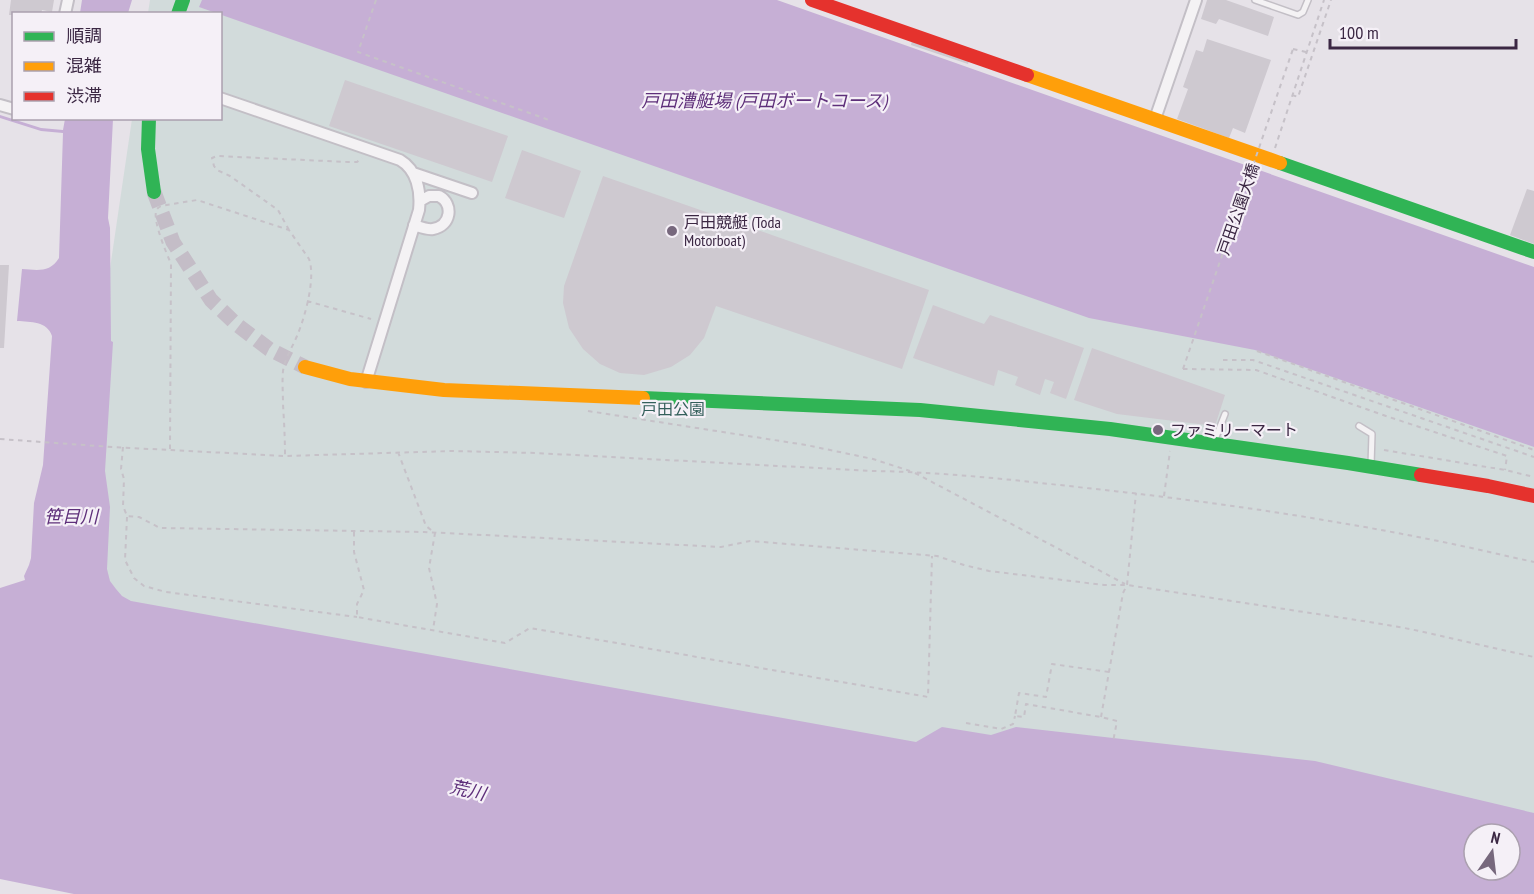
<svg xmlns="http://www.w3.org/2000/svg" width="1534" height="894" font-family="'PT Sans Narrow','Noto Sans JP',sans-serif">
<rect width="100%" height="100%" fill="#e6e2e8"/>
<path fill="#d2dbdb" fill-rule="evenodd" d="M 150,0 L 751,0 L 1534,271 L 1534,894 L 48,690 L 132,119 L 220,118 L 220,14 L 148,13 ZM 1474,834 L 1510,834 L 1510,870 L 1474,870 Z"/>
<path fill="#c6afd5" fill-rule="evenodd" d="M 82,0 L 132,0 L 128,13 L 80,13 Z
M 202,0 L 777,0 L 1534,267 L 1534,447 L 1255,350 L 1089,318 L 199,7 Z
M 0,115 L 41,128 L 63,130 L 65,119 L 113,119 L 108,218 L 110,228 L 111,341 L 113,342 L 105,471 L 110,507 L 107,569 L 110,581 L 116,589 L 122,596 L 131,601 L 916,742 L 942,727 L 991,735 L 1016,727 L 1315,761 L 1534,813 L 1534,894 L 74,894 L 0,879 L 0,588 L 25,580 L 24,576 L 29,565 L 31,558 L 34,503 L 43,465 L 52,336 C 47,321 31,322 17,321 L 22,269 C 37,270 50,273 59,258 L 63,133 L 41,131 L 0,118 ZM 1474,834 L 1510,834 L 1510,870 L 1474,870 Z"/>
<path fill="#cec9d0" d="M 11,0 L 54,0 L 52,12 L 42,10 L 41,14 L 14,14 L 14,15 L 9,15 Z
M 1207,0 L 1226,0 L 1274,17 L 1268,36 L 1219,19 L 1216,24 L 1201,19 Z
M 1207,39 L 1271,60 L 1245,133 L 1233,128 L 1229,138 L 1177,119 L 1188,89 L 1183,87 L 1196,50 L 1203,52 Z
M 912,40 L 970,59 L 968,64 L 911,45 Z
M 345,80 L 508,136 L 492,182 L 329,126 Z
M 522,150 L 581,171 L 564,218 L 505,198 Z
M 603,176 L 929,290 L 902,369 L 716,306 L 704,338 L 690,355 L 671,367 L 644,375 L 620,373 L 600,364 L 583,349 L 569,328 L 563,303 L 564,286 Z
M 1527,189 L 1534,191 L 1534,244 L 1510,235 Z
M 0,265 L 9,265 L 4,348 L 0,348 Z
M 933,305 L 984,324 L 990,315 L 1084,348 L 1066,399 L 1050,393 L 1054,382 L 1045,379 L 1040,395 L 1015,385 L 1018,377 L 998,370 L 994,386 L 913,358 Z
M 1092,348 L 1225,395 L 1215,426 L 1117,414 L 1074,400 Z"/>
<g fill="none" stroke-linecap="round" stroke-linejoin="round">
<path stroke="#c4bdc7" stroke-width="15" stroke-dasharray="15 8" stroke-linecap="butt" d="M 154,192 L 173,242 L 211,300 L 236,324 L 269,349 L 305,367"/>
<g stroke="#c3bfc6" stroke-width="8">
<path id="lane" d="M 1255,0 L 1298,15 L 1303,12 L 1308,0
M 1359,426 L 1372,434 L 1371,465
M 1214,442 L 1225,414"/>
</g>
<g stroke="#c3bfc6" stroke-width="14">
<path id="street" d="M 65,14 L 68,0
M 220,98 L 400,160 C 417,170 421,191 419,210 L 366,382
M 0,105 L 14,109
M 1155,119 L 1196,0
M 413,173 L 472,193
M 414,225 C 420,227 427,230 433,229 C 451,226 454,204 439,196 L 429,196 L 420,201"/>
</g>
<path stroke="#c6c1c8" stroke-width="2" stroke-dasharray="4.5 4.5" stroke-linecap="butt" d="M 376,0 L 358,52 L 549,120
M 1293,49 L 1306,52
M 1292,95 L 1298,97 L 1331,0
M 1275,148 L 1324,0
M 289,230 L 278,210 L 230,176 L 217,170 L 214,166 L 212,158 L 217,156 L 348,162 L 357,162 L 362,158
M 307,301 L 371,319
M 1257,351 L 1534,450
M 1223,360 L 1253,360 L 1534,457
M 1183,369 L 1256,370 L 1386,416 L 1507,456 L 1505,470
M 588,411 L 806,445 L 873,459 L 910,471
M 0,439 L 112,447 L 285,456 L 453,451 L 536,453 L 873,471 C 944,472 1015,480 1086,488 C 1199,500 1312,516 1423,538 C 1460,545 1497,554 1534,562
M 123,447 L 121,469 L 124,479 L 123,506 L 127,516 L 139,517 L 160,528 L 424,532 L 721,547 L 750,541 L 937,556 L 964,565 L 989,571 L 1104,585 L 1127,585 L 1376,623 L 1410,629 L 1534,657
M 170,449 L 171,264 C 167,254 151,218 157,209 C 158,208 159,207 161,206 L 197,200 L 289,230 L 309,259 C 316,278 305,317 297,336 C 292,348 285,358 283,371 C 282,382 283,393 283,404 C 284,421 285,438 285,456
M 1384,450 L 1505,470 L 1534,477
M 398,452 L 426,526 L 435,533 L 429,568 L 437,604 L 433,630
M 915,473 L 1125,584
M 1164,496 L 1170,451
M 127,517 L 125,560 L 134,578 L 144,586 L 166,592 L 357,617
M 354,532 L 354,552 L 364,590 L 357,604 L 357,617 L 505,643 L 530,628 L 928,697 L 932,556
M 1109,672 L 1052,664 L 1046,697 L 1019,693 L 1015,716 L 1024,717 L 1026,704 L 1101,717 L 1117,721 L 1113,742
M 1101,717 L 1123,593 L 1127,585 L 1136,493
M 966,723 L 1001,729 L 1013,724 L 1015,716"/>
<use href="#lane" stroke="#f4f2f4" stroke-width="5"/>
<use href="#street" stroke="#f4f2f4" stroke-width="10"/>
<path stroke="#30b455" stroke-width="14" d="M 178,14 L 183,0
M 149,118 L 148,149 L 154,192
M 1280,163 L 1534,252
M 643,398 L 920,410 L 1110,429 L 1348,463 L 1421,475"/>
<path stroke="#ff9f0a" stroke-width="14" d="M 1027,75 L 1280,163
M 305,367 L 350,379 L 444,390 L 643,398"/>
<path stroke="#e5322d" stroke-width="14" d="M 812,0 L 1027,75
M 1421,475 L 1488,486 L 1534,496"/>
<path stroke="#c6c1c8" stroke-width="2" stroke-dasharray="4.5 4.5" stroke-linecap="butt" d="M 1183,369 L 1293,49"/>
</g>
<g fill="#77687d" stroke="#f5f0f7" stroke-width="2">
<circle cx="672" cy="231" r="6"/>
<circle cx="1158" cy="430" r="6"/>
</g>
<g text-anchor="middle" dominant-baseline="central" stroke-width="4.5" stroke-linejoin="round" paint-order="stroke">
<g font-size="16" fill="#3b2743" stroke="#f5f0f7">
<text transform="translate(1238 209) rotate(-71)">戸田公園大橋</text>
</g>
<g font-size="16" fill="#3b2743" stroke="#f5f0f7" text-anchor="start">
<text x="684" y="222">戸田競艇 (Toda<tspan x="684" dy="18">Motorboat)</tspan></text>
<text x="1170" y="430">ファミリーマート</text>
</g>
<g font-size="16" fill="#345f5b" stroke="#f5f0f7">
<text x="673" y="409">戸田公園</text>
</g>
<g font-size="18" font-style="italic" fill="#5e2f7a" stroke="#f5f0f7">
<text x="764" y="100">戸田漕艇場 (戸田ボートコース)</text>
<text x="71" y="516">笹目川</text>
<text transform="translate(468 790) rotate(13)">荒川</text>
</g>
</g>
<rect x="12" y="12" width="210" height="108" fill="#f5f0f7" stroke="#aba0af" stroke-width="1.5"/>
<rect x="24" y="32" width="30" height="9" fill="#30b455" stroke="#aba0af" stroke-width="1.5"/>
<text x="66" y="42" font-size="18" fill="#3b2743">順調</text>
<rect x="24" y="62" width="30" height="9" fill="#ff9f0a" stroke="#aba0af" stroke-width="1.5"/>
<text x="66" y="72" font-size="18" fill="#3b2743">混雑</text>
<rect x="24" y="92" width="30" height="9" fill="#e5322d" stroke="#aba0af" stroke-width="1.5"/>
<text x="66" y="102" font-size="18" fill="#3b2743">渋滞</text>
<g transform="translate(1492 852) rotate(14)"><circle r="28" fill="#f5f0f7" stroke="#aba0af" stroke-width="1.5"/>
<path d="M0-4.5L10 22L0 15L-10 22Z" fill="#77687d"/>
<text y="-9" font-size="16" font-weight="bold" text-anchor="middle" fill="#3b2743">N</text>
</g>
<path d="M1330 39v9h186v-9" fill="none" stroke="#3b2743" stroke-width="3"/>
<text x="1339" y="39" font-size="18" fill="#3b2743" stroke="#f5f0f7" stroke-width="4.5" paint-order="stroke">100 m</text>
</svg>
